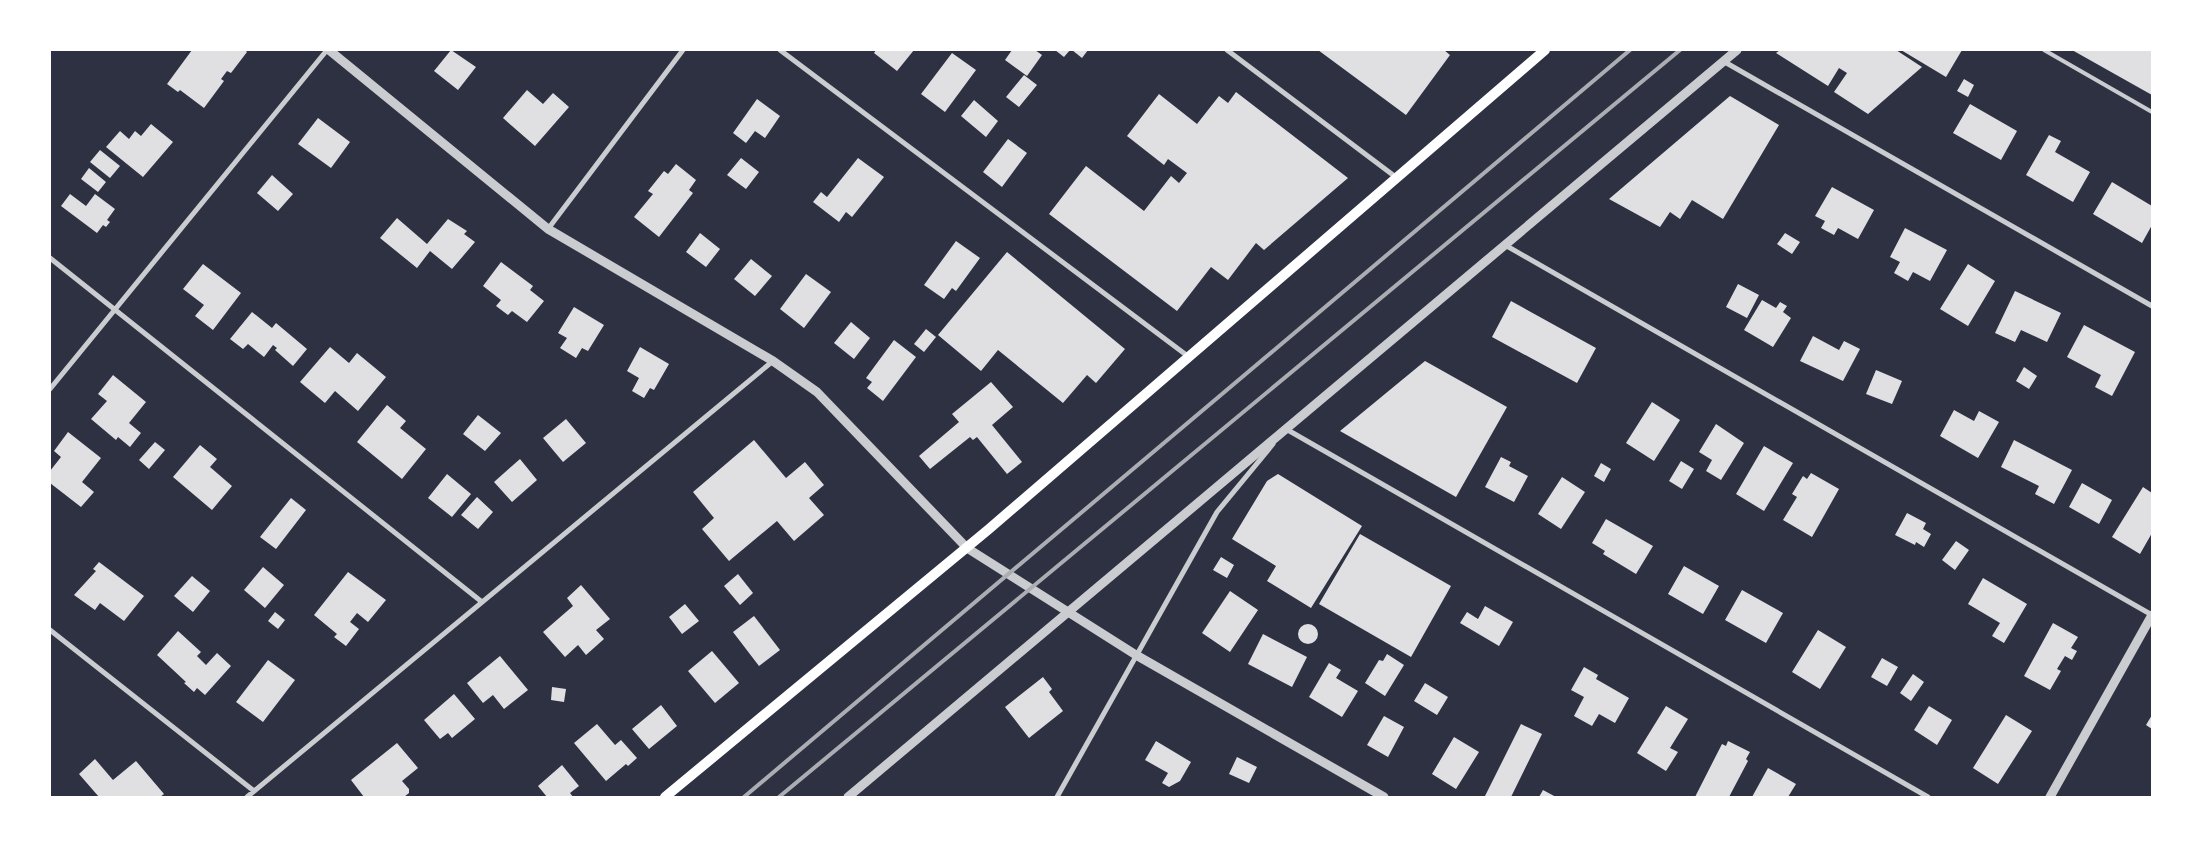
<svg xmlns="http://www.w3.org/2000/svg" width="2202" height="847" font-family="'Alegreya Sans',sans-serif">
<rect width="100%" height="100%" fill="#2d3142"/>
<path fill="#e0e0e3" d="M 192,50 L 245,50 L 247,52 L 231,73 L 227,71 L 221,79 L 224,81 L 204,108 L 180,90 L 178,92 L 167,84 Z
M 451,50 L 476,67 L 458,90 L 434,71 Z
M 876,50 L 914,50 L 897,71 L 874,53 Z
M 1012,50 L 1035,50 L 1042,55 L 1027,76 L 1005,60 Z
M 1055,50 L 1070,50 L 1064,57 Z
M 1072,50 L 1088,50 L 1082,58 Z
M 1318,50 L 1444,50 L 1450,55 L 1406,115 Z
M 1780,50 L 1896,50 L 1922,67 L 1868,114 L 1834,92 L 1847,73 L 1839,68 L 1828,86 L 1776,53 Z
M 1901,50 L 1962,50 L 1946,77 Z
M 2072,50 L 2152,50 L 2152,95 Z
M 952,53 L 976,70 L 945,112 L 921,94 Z
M 1024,75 L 1037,85 L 1019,107 L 1006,97 Z
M 1964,79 L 1974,85 L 1968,97 L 1957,91 Z
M 527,90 L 543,104 L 553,93 L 569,107 L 535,146 L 503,118 Z
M 1236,92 L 1348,178 L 1264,250 L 1256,243 L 1228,280 L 1211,267 L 1177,311 L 1049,214 L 1086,166 L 1144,211 L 1171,176 L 1179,183 L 1187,173 L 1168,159 L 1164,165 L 1127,136 L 1159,94 L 1197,124 L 1219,96 L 1228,103 Z
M 1730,96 L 1779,125 L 1723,219 L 1692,200 L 1680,219 L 1670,212 L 1660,227 L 1609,199 Z
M 757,99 L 780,116 L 765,138 L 755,131 L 746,143 L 733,133 Z
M 974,100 L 998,121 L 986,137 L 961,116 Z
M 1970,104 L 2017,131 L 2001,160 L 1953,133 Z
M 318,118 L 350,142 L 331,168 L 298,144 Z
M 151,124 L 173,142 L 143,177 L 106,147 L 120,131 L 129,139 L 135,131 L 141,136 Z
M 2049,135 L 2061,141 L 2055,152 L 2090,172 L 2073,202 L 2026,175 Z
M 1008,139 L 1027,153 L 1002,187 L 983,172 Z
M 100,150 L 120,166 L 110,178 L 90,162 Z
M 741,158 L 759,172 L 746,189 L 727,175 Z
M 858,158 L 884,177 L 852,217 L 846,212 L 839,222 L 813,202 L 821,192 L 827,197 Z
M 676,164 L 696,180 L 689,190 L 693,193 L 659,237 L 634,217 L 653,194 L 648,191 L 664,171 L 668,174 Z
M 89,168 L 106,182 L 98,192 L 81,179 Z
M 272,175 L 293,194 L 278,211 L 257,193 Z
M 2112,182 L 2152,206 L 2152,225 L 2142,243 L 2093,214 Z
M 1832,187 L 1874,210 L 1858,239 L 1838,228 L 1834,235 L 1821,228 L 1825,221 L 1815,216 Z
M 70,194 L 86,206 L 95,194 L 115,209 L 107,220 L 110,222 L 106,227 L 103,225 L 97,233 L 61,206 Z
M 397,218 L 427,244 L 448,219 L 467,231 L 464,234 L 475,242 L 452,269 L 430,251 L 417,268 L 380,238 Z
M 1905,228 L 1947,250 L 1930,281 L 1913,272 L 1908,281 L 1894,273 L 1900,262 L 1890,257 Z
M 700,233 L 720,249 L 706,267 L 686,252 Z
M 1785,233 L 1800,242 L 1792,254 L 1777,244 Z
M 956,241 L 980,258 L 956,291 L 952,288 L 944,299 L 924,285 Z
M 1007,252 L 1125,349 L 1096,383 L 1087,375 L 1063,403 L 998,350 L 981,371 L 938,335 Z
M 751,259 L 772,276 L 755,296 L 734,279 Z
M 501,262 L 533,286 L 530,290 L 544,301 L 527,322 L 512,311 L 508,315 L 496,306 L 501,300 L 483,286 Z
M 203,264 L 241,293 L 213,330 L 195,316 L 204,305 L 183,289 Z
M 1968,264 L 1995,281 L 1968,326 L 1940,309 Z
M 806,274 L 831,292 L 804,328 L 780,309 Z
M 1738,284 L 1759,295 L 1747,318 L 1726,307 Z
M 2015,291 L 2061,313 L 2047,342 L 2021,330 L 2015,342 L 1995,333 Z
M 1762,300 L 1776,308 L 1780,302 L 1787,306 L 1783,312 L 1791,318 L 1773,347 L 1744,330 Z
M 1511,301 L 1596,348 L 1577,383 L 1492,337 Z
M 574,307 L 604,325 L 588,351 L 582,348 L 576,358 L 560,348 L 567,338 L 558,333 Z
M 252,312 L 272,328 L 276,323 L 307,349 L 293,366 L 275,350 L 277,348 L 273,345 L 264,357 L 248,344 L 243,349 L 230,339 Z
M 851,322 L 870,338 L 854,359 L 834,343 Z
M 2084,325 L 2135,352 L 2112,396 L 2095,387 L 2101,375 L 2067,357 Z
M 926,329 L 936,337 L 924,352 L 914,344 Z
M 1813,336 L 1839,350 L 1844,341 L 1860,349 L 1843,381 L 1800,361 Z
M 894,340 L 916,357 L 883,401 L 867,388 L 872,382 L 866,378 Z
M 330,347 L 349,363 L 357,353 L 386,377 L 358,411 L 335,391 L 325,403 L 300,382 Z
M 640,347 L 669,364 L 654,390 L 650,388 L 644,398 L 632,391 L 639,378 L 627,371 Z
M 1425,361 L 1507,407 L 1456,497 L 1340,431 Z
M 2024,367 L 2037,376 L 2029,389 L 2016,381 Z
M 1876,370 L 1902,381 L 1892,404 L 1866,394 Z
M 113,375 L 146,402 L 129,423 L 141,433 L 130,447 L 118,437 L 116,440 L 91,419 L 107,401 L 98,394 Z
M 991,382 L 1013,407 L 992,425 L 1022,462 L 1007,474 L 977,437 L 973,440 L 970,437 L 930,469 L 919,456 L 959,422 L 952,414 Z
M 1652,402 L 1680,420 L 1654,461 L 1626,443 Z
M 387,405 L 406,421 L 400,428 L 426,449 L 402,479 L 357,442 Z
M 1954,410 L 1974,421 L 1979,411 L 1999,422 L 1978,458 L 1940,436 Z
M 478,415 L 501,433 L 485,451 L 463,434 Z
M 566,419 L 586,443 L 563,462 L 543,438 Z
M 1716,424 L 1744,443 L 1721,480 L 1706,471 L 1712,460 L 1699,452 Z
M 68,432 L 101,458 L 82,482 L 94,492 L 81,507 L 50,483 L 50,471 L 61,457 L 54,451 Z
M 754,440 L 786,478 L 805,462 L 824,485 L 809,498 L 824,515 L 794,541 L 777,521 L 729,561 L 702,529 L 714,518 L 693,492 Z
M 2014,440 L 2072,470 L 2054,504 L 2035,494 L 2039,486 L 2001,467 Z
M 155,442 L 165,450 L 149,469 L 139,460 Z
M 200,445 L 217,459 L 210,467 L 232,486 L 212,510 L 173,477 Z
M 1764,446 L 1793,463 L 1764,511 L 1736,494 Z
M 1501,457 L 1511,462 L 1509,466 L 1528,476 L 1514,502 L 1485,487 Z
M 520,459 L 537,480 L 512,502 L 494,482 Z
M 1681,461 L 1694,469 L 1682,489 L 1669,481 Z
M 1601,463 L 1611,469 L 1604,482 L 1594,476 Z
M 1811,473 L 1839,489 L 1812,537 L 1783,520 L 1797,497 L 1792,494 L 1803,476 L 1807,479 Z
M 447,474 L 471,494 L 452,517 L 428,498 Z
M 1278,474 L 1362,526 L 1311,608 L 1267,581 L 1276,566 L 1232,539 L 1267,481 Z
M 1562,477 L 1585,492 L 1561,529 L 1538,514 Z
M 2082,483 L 2112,500 L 2099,524 L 2069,507 Z
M 2143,487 L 2152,493 L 2152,533 L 2140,554 L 2112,537 Z
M 477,497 L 493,512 L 478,529 L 461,515 Z
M 291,498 L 306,510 L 276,549 L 260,537 Z
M 1907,513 L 1926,523 L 1923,529 L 1931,534 L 1924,547 L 1916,542 L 1915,545 L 1895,535 Z
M 1606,519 L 1653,546 L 1636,574 L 1603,554 L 1605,551 L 1592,543 Z
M 1360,534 L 1451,586 L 1411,657 L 1319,604 Z
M 1956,541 L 1969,550 L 1955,570 L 1942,560 Z
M 1221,557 L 1234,565 L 1227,578 L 1213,570 Z
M 99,562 L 144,596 L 124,621 L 100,603 L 95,610 L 74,595 L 96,571 L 93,569 Z
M 1684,566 L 1719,586 L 1703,614 L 1668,594 Z
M 263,567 L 284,585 L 265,608 L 244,590 Z
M 348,572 L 386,600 L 368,622 L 357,613 L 350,622 L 359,629 L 346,646 L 334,637 L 337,634 L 314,615 Z
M 738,574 L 753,593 L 740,605 L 724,586 Z
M 192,576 L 210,591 L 193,612 L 174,596 Z
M 1983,578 L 2027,604 L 2004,643 L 1992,636 L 2000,623 L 1968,604 Z
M 581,585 L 610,619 L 596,630 L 604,639 L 586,655 L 578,645 L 565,657 L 543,632 L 573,606 L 567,598 Z
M 1742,590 L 1783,613 L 1766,643 L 1725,620 Z
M 1230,591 L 1258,610 L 1230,652 L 1202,633 Z
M 685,604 L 699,621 L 682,634 L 669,617 Z
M 1485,606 L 1513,622 L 1499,646 L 1460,623 L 1467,612 L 1478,619 Z
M 275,612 L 285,620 L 278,629 L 268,621 Z
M 754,616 L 780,650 L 759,666 L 733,632 Z
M 2053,623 L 2078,637 L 2071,648 L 2077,651 L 2072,660 L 2065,656 L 2057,669 L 2061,671 L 2050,690 L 2024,676 Z
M1298 634a10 10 0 1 1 20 0a10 10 0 1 1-20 0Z
M 1818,630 L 1846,647 L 1820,689 L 1792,672 Z
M 178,631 L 201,652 L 197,656 L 206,665 L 217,653 L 231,666 L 205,695 L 197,688 L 194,692 L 184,683 L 186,682 L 157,655 Z
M 1263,634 L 1307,657 L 1292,687 L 1248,664 Z
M 712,651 L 739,683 L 715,703 L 688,671 Z
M 1387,654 L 1404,665 L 1385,696 L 1365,683 L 1379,660 L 1383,661 Z
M 500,656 L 528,690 L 504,709 L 493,695 L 483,703 L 467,683 Z
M 1882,658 L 1898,667 L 1887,686 L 1871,677 Z
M 268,660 L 295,680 L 263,722 L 236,702 Z
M 1329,663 L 1341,670 L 1336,678 L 1358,691 L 1342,717 L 1309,697 Z
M 1584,667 L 1598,675 L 1596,679 L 1629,698 L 1615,723 L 1599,714 L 1592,726 L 1574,716 L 1584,697 L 1571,690 Z
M 1913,674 L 1924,682 L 1911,701 L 1900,693 Z
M 1043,677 L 1052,689 L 1049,692 L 1063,711 L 1029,738 L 1005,707 Z
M 1425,683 L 1448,697 L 1437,715 L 1414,701 Z
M 552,687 L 566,689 L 564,702 L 551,700 Z
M 454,694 L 475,719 L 452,738 L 448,733 L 440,739 L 424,720 Z
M 661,705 L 677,726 L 649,749 L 632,729 Z
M 1666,706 L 1688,719 L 1670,748 L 1678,752 L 1666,771 L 1637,753 Z
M 1929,706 L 1952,720 L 1937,745 L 1914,730 Z
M 2006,715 L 2032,731 L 1998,784 L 1973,768 Z
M 2152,715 L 2152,729 L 2146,725 Z
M 1384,716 L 1404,727 L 1388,757 L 1367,745 Z
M 597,724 L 615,745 L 621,740 L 637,758 L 628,766 L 626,764 L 606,781 L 574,743 Z
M 1521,724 L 1542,734 L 1511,797 L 1487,797 L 1485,796 Z
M 1454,737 L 1479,752 L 1456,789 L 1432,774 Z
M 1156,741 L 1191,762 L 1180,781 L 1169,787 L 1162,783 L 1168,773 L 1145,760 Z
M 1728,741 L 1750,752 L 1746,759 L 1748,761 L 1729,797 L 1695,797 L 1722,744 L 1726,746 Z
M 397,743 L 418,768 L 402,781 L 409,789 L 409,793 L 404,797 L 364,797 L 351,780 Z
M 1237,757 L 1257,767 L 1249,783 L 1229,774 Z
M 95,759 L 113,780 L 136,761 L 164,794 L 160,797 L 99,797 L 79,774 Z
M 562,765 L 579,786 L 570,793 L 573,797 L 547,797 L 538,786 Z
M 1768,768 L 1796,784 L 1788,797 L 1752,797 Z
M 1543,790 L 1556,797 L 1539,797 Z"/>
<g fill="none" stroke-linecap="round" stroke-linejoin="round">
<path stroke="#caccd0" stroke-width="4" d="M 2044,50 L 2152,112"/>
<path stroke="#caccd0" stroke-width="5" d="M 780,50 L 1189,357
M 1227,50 L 1397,178
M 1723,61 L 2152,306
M 548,229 L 683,50
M 1505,245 L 2152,615
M 50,258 L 482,602
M 50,389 L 327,50
M 1285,430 L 1286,429 L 1928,797
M 50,630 L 254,791
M 247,797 L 773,361
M 1057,797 L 1217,512 L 1273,444"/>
<path stroke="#caccd0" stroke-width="9" d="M 329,50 L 548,229 L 773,361 L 817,392 L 967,548 L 1136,655 L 1384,797
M 848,797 L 1737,50
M 2050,797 L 2152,615"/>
<path stroke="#fff" stroke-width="10" d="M 665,797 L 989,529 L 1545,50"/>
<path stroke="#abadb3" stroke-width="4" d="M 744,797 L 1630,50
M 779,797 L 1680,50"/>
</g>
<rect width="2202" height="847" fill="none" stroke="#ffffff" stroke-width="102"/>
</svg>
